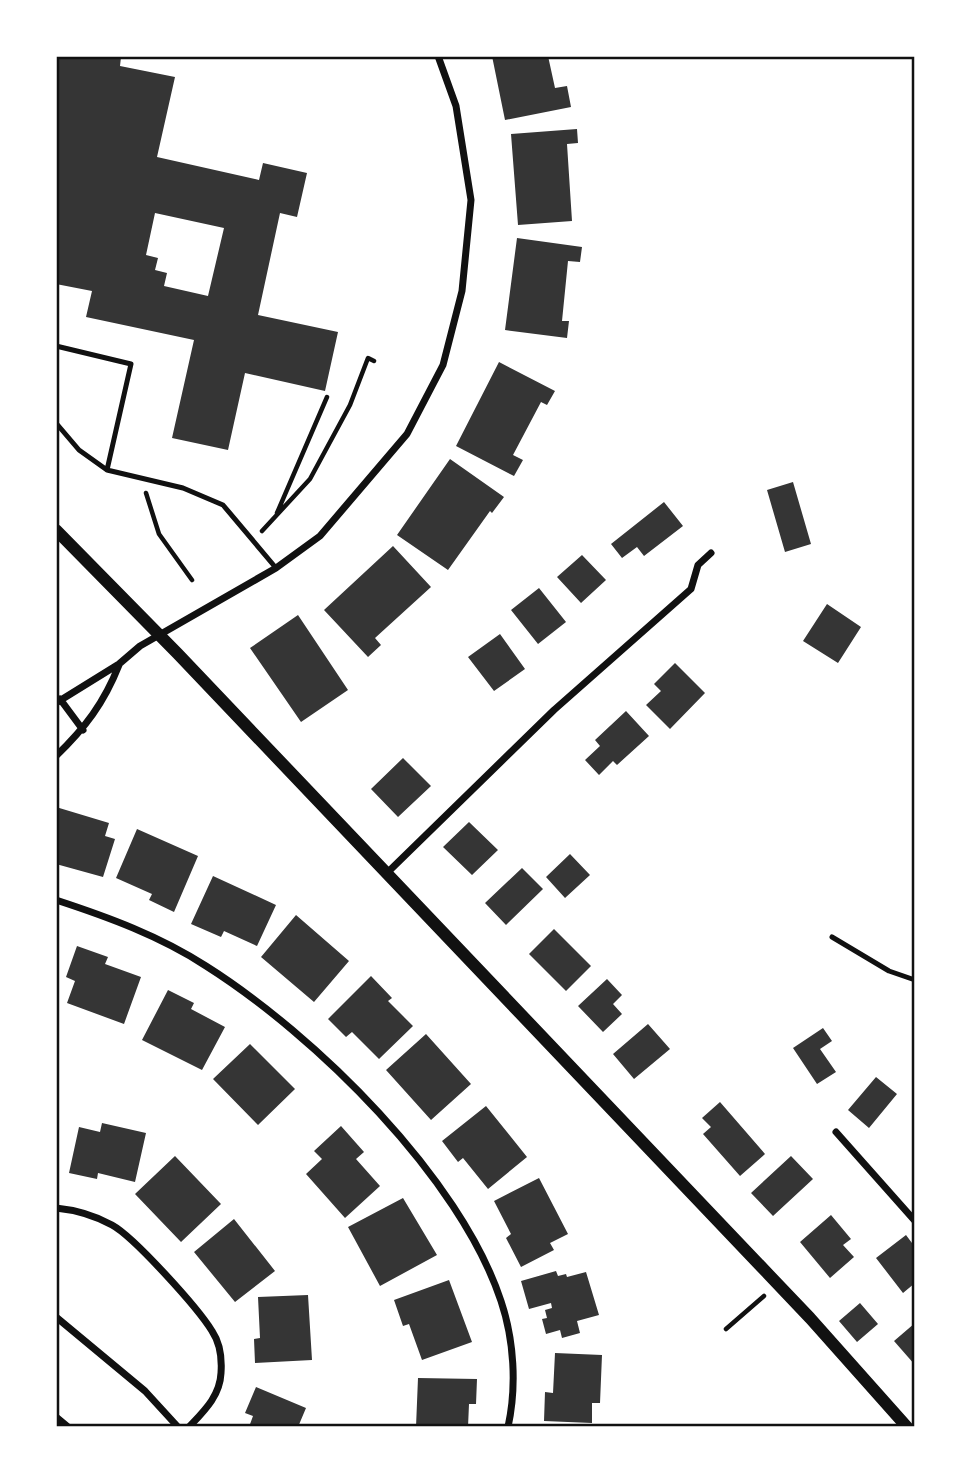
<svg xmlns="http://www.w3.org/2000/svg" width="971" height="1483" font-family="'PT Serif',serif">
<rect width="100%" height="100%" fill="#fff"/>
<path fill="#353535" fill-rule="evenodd" d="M 56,56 L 119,56 L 121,57 L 120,66 L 175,77 L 157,157 L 259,180 L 263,163 L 307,173 L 297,217 L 280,213 L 258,315 L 338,332 L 325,391 L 245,373 L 228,450 L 172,438 L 194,340 L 86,317 L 92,291 L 56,284 ZM 155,213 L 224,228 L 208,296 L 164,286 L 167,273 L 155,270 L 158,258 L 146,255 Z
M 492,56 L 548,56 L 555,88 L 567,86 L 571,107 L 505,120 Z
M 577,129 L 578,143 L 567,144 L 572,221 L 518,225 L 511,134 Z
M 517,238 L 582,247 L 580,262 L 568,261 L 562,321 L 569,321 L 567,338 L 505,330 Z
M 499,362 L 555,391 L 547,405 L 541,402 L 513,455 L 523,460 L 514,476 L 456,446 Z
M 450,459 L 504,497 L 492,513 L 490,511 L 448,570 L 397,535 Z
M 793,482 L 811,544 L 785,552 L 767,490 Z
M 664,502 L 683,526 L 644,556 L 637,547 L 622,558 L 611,544 Z
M 393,546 L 431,587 L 375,638 L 381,645 L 368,657 L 324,610 Z
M 582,555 L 606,580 L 581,603 L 557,577 Z
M 539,588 L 566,622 L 538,644 L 511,610 Z
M 827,604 L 861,627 L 838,663 L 803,641 Z
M 298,615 L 348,690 L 301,722 L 250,648 Z
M 500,634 L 525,669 L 494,691 L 468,657 Z
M 675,663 L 705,693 L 670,729 L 646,705 L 661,691 L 654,684 Z
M 626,711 L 649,736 L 617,765 L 613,761 L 599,775 L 585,760 L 600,746 L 595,740 Z
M 403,758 L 431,786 L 398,817 L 371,789 Z
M 56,807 L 109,823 L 105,836 L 115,839 L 103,877 L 56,864 Z
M 469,822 L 498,850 L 472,875 L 443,847 Z
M 137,829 L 198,856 L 174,912 L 149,900 L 152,894 L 116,878 Z
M 570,854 L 590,875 L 565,898 L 546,877 Z
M 522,868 L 543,889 L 506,925 L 485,903 Z
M 213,876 L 276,905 L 257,946 L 224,931 L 221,937 L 191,924 Z
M 296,915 L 349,961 L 314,1002 L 261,957 Z
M 554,929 L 591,966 L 566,991 L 529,954 Z
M 77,946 L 108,957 L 105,964 L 141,977 L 124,1024 L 67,1003 L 75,981 L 66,977 Z
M 371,976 L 392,998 L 388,1001 L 413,1026 L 379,1059 L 352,1032 L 346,1037 L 328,1019 Z
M 607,979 L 622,995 L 613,1004 L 622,1014 L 603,1032 L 578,1006 Z
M 168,990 L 194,1003 L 191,1009 L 225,1027 L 202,1070 L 142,1040 Z
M 648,1024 L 670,1049 L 634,1079 L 613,1054 Z
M 823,1028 L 832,1041 L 820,1049 L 836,1072 L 817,1084 L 793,1048 Z
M 426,1034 L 471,1084 L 431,1120 L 386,1070 Z
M 250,1044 L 295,1089 L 258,1125 L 213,1079 Z
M 876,1077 L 897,1094 L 869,1128 L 848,1110 Z
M 720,1102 L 765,1154 L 740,1176 L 703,1134 L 711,1127 L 702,1118 Z
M 486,1106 L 527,1157 L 488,1189 L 463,1158 L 458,1162 L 442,1141 Z
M 102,1123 L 146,1133 L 135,1182 L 98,1173 L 97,1179 L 69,1173 L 79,1127 L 100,1132 Z
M 341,1126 L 364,1152 L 356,1159 L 380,1186 L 345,1218 L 306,1174 L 322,1159 L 314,1151 Z
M 175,1156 L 221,1204 L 181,1242 L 135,1194 Z
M 791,1156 L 813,1179 L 773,1216 L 751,1193 Z
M 539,1178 L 568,1234 L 550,1243 L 554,1250 L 521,1267 L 506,1238 L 511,1234 L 494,1201 Z
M 403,1198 L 437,1255 L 380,1286 L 348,1227 Z
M 831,1215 L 851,1239 L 843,1245 L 854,1257 L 830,1278 L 800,1242 Z
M 234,1219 L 275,1271 L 235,1302 L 194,1252 Z
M 906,1235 L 915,1247 L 915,1283 L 903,1293 L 876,1258 Z
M 556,1271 L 558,1276 L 566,1274 L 567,1277 L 586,1272 L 599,1315 L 577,1321 L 580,1333 L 562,1338 L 560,1330 L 546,1334 L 542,1319 L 547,1318 L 545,1310 L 552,1308 L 551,1303 L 529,1309 L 521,1281 Z
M 449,1280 L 472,1342 L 422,1360 L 409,1324 L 403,1326 L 394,1300 Z
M 308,1295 L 312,1360 L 255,1363 L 254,1339 L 260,1338 L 258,1297 Z
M 860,1303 L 878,1324 L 857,1342 L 839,1321 Z
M 915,1323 L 915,1365 L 894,1341 Z
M 555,1353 L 602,1355 L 600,1403 L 592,1403 L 592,1423 L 544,1421 L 545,1392 L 553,1393 Z
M 418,1378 L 477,1379 L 476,1404 L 469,1404 L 468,1427 L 416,1427 Z
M 256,1387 L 306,1408 L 298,1427 L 249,1427 L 253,1416 L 245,1413 Z"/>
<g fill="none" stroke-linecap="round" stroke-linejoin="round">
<path stroke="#111" stroke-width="4.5" d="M 146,493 L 159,534 L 192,580
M 277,513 L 327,397
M 262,531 L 310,479 L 350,405 L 368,358 L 374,361
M 726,1329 L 764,1296"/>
<path stroke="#111" stroke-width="5" d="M 56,346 L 131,364 L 107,470
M 56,423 L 79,450 L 107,470 L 183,488 L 223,505 L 276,568
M 832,937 L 889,971 L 915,980"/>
<path stroke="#111" stroke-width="7" d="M 60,699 L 83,730
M 56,703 L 119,664 L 140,646 L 276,568 L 320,536 L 407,434 L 443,365 L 462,291 L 471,200 L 456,106 L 438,56
M 56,756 C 85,728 104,703 119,665
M 387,873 L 554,710 L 691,589 L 698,565 L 711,553
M 56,900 C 108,917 160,936 206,966 C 315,1035 460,1177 501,1301 C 514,1340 517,1386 508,1427
M 836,1132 L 915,1221
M 56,1208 C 76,1210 94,1215 112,1225 C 134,1237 198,1308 212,1331 C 220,1343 222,1359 221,1373 C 220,1396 204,1411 189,1427
M 56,1317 L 145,1391 L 178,1427
M 56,1417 L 68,1427"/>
<path stroke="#111" stroke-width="12" d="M 56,530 L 178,654 L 810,1318 L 907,1427"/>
</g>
<rect width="971" height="1483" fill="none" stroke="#ffffff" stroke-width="116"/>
<rect x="58" y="58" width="855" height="1367" fill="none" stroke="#111" stroke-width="2.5"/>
</svg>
